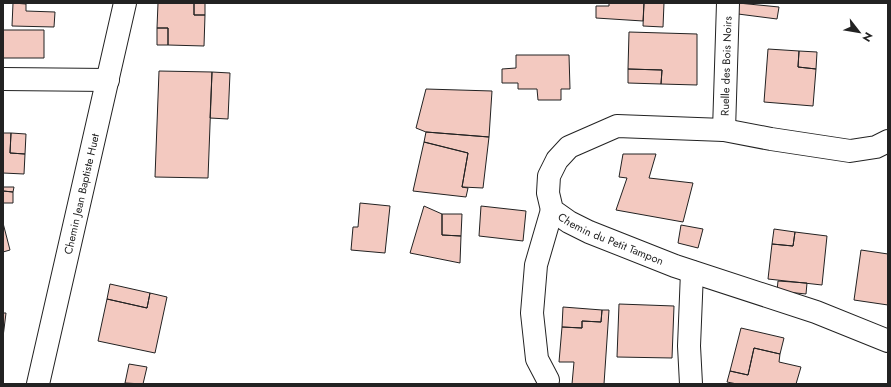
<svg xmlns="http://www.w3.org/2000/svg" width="891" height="387" font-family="Jost,sans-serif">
<rect width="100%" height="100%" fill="#fff"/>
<path fill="#f3c9c0" stroke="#222" d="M 13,3 L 26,4 L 26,11 L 55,12 L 54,27 L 12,26 Z
M 158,3 L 194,3 L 194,15 L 205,15 L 204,46 L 168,45 L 168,28 L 157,28 Z
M 194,3 L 205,3 L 205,15 L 194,15 Z
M 609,3 L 644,3 L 643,21 L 596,18 L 596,6 L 609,6 Z
M 644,3 L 664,3 L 663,27 L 643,26 Z
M 738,3 L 779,7 L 777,19 L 738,14 Z
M 157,28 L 168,28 L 168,45 L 157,45 Z
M 3,30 L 44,30 L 44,58 L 3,58 Z
M 629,32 L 697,34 L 697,85 L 661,84 L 662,70 L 628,69 Z
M 768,49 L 799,51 L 798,67 L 816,69 L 813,106 L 764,102 Z
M 799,51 L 817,52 L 816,69 L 798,67 Z
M 516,55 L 569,55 L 570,89 L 561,89 L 561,100 L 538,100 L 537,89 L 518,89 L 518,83 L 502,83 L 502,69 L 516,68 Z
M 628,69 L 662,70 L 661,84 L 628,83 Z
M 159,71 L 212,72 L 208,178 L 155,177 Z
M 212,72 L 230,73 L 228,119 L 210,118 Z
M 426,89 L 492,91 L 489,137 L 426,132 L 416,128 Z
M 426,132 L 489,137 L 483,188 L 462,187 L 468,153 L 424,142 Z
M 3,133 L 11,133 L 10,153 L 25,154 L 24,174 L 3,173 Z
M 11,133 L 26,134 L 25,154 L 10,153 Z
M 424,142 L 468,153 L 462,187 L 468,188 L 466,197 L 413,191 Z
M 623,154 L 656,154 L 649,178 L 693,183 L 683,222 L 616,210 L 627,178 L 619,177 Z
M 3,187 L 14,187 L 13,192 L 3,191 Z
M 3,191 L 13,192 L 13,203 L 3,203 Z
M 360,203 L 390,206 L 385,253 L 351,250 L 353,227 L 358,227 Z
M 424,206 L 442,214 L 442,235 L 461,236 L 460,263 L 410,253 Z
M 481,206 L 526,211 L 523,241 L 479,236 Z
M 442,214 L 462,214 L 461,236 L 442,235 Z
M 3,223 L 10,250 L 3,252 Z
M 681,225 L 703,229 L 698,248 L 678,243 Z
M 774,229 L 795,232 L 793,246 L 772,244 Z
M 795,232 L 827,236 L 822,285 L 768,279 L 772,244 L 793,246 Z
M 861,250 L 888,254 L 888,305 L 854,300 Z
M 778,281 L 807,283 L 806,294 L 777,291 Z
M 110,284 L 150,293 L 147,308 L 107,299 Z
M 150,293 L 167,297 L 155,353 L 98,341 L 107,299 L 147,308 Z
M 619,304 L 674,306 L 672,358 L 617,357 Z
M 563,307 L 602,310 L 601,322 L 582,321 L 582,328 L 562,327 Z
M 602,310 L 609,310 L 604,384 L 572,384 L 574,362 L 559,362 L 562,327 L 582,328 L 582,321 L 601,322 Z
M 3,313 L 6,313 L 3,337 Z
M 741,328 L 784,338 L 780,354 L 754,348 L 748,375 L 730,371 Z
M 754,348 L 780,354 L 779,362 L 801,367 L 796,384 L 737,384 L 727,382 L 730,371 L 748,375 Z
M 129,364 L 147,367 L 143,384 L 125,383 Z"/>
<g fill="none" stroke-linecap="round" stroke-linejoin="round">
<g stroke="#222" stroke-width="24">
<g id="minor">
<path d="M 3,79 L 108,80"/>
<path id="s1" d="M 724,130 L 728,3"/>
<path id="s2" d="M 888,141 L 876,147 L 850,151 L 771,139 L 724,130 L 617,126 L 569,147 L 557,160 L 549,176 L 548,193 L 552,210 L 569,222 L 589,232 L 675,266 L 816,312 L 888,341"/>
<path d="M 548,380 L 537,359 L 532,313 L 536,265 L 552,210"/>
<path id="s3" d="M 38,384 L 125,3"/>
<path d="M 691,384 L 689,346 L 692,272"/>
</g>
</g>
<use href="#minor" stroke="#fff" stroke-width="22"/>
</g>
<g text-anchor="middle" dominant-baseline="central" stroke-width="3" stroke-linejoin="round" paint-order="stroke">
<g font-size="11" fill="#222" stroke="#fff">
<text stroke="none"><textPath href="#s1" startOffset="64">Ruelle des Bois Noirs</textPath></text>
<text stroke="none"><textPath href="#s3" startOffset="195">Chemin Jean Baptiste Huet</textPath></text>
<text stroke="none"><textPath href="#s2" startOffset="463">Chemin du Petit Tampon</textPath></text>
</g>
</g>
<rect width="891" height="387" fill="none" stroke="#222222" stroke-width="8"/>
<g transform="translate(859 32) rotate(121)" stroke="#ffffff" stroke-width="3" paint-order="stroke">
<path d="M0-3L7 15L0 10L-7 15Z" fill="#222222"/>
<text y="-6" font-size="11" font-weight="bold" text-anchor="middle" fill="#222222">N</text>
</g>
</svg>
